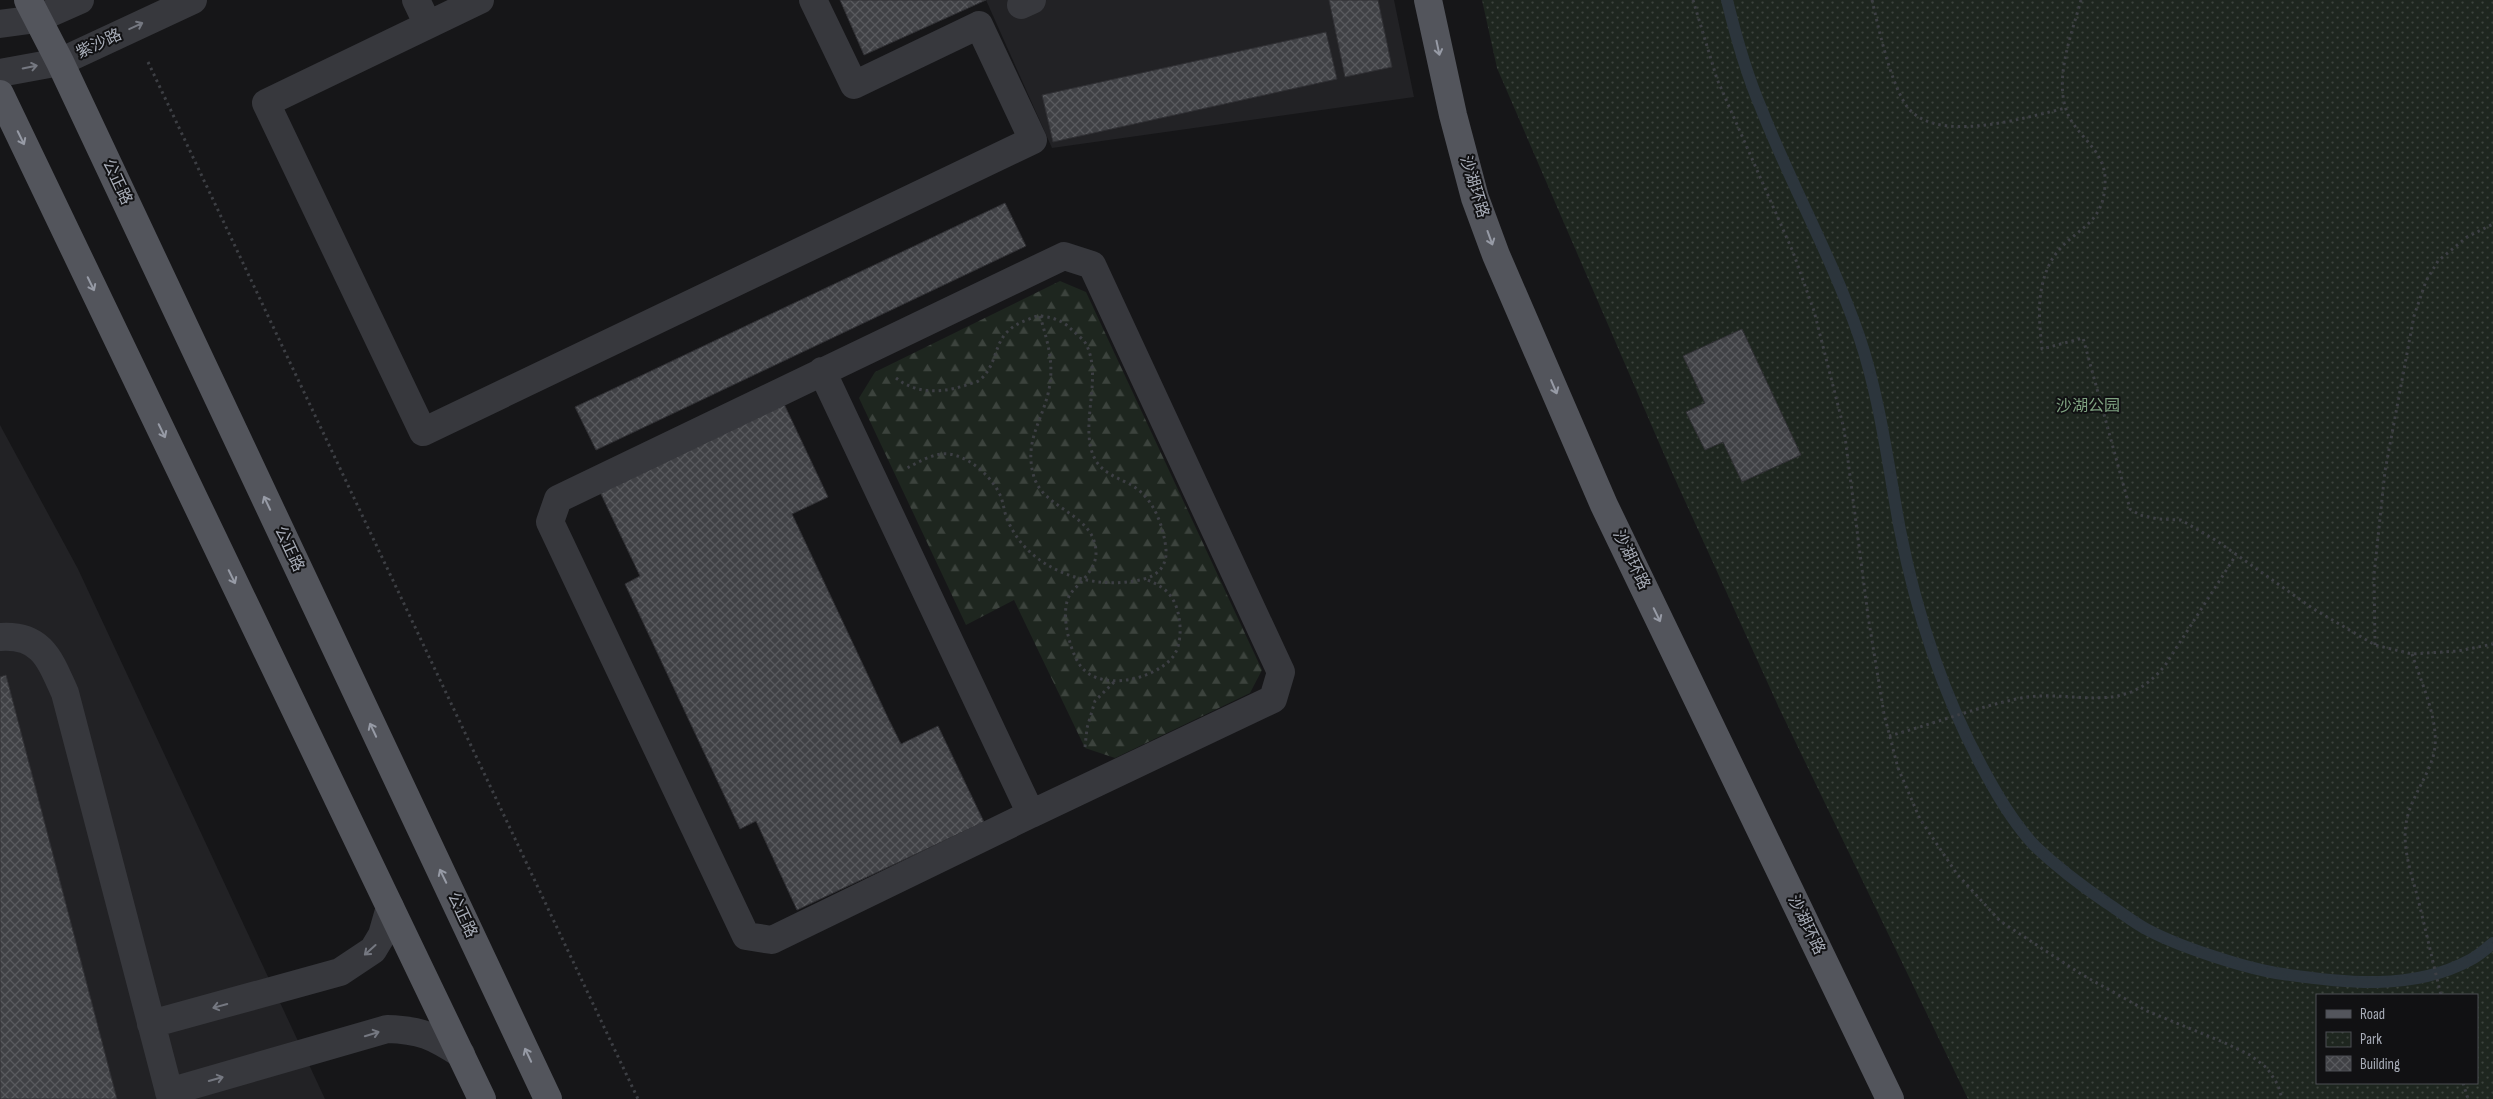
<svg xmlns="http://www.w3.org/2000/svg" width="2493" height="1099" font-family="'Sofia Sans Condensed','Noto Sans SC',sans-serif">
<defs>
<pattern id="forest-firs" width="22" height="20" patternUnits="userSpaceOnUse" patternTransform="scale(1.25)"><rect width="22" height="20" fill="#1e261f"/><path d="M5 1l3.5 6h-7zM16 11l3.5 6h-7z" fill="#3c433d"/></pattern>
<pattern id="park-dots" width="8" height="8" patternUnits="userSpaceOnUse" patternTransform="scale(1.25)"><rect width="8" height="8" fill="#1e261f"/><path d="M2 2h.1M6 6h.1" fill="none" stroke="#3c433d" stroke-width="1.8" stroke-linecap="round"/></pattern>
<pattern id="building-cross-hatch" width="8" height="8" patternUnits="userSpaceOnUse" patternTransform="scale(1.25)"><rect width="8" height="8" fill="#404145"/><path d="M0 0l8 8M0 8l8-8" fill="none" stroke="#595a5e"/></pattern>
</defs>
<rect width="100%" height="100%" fill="#161618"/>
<path fill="#222225" d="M 840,0 L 1394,0 L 1414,97 L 1052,148 L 986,0 L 864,55 Z
M 0,425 L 78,569 L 325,1099 L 0,1099 Z"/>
<path fill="url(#forest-firs)" d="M 1060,281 L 1086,292 L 1262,670 L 1250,693 L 1115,758 L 1085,748 L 1014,600 L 966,625 L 859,398 L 875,372 Z"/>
<path fill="url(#park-dots)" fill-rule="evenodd" d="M 1482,0 L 2493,0 L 2493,1099 L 1968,1099 L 1780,710 L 1670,468 L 1497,68 ZM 2317,995 L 2477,995 L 2477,1083 L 2317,1083 Z"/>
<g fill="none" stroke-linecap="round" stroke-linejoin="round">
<path stroke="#2c353c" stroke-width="12" d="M 1727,0 C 1736,37 1746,73 1761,108 C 1791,185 1832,257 1859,336 C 1880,398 1888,465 1900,530 C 1917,616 1944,699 1987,776 C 2000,800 2016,826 2035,846 C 2057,867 2082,886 2107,903 C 2121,912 2134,923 2148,930 C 2180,947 2247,969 2283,974 C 2344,983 2413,991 2470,960 C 2478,956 2486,949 2493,943"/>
</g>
<path fill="url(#building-cross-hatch)" stroke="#303034" d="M 840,0 L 986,0 L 864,55 Z
M 1329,0 L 1378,0 L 1392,67 L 1345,77 Z
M 1326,32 L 1337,79 L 1053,142 L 1042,95 Z
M 1005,203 L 1026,246 L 596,450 L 575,407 Z
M 1742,329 L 1801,455 L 1742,482 L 1723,442 L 1705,450 L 1686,412 L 1705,403 L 1683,356 Z
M 784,404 L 828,497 L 792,514 L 889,720 L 901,744 L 938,726 L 984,822 L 797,910 L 756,821 L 740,829 L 625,584 L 640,576 L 600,492 Z
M 6,675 L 117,1099 L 0,1099 L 0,677 Z"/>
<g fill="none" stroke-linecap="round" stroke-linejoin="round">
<path stroke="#3d3f44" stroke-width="3" stroke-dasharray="2.5 4" stroke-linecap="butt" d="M 1693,0 L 1717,79 L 1793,252 L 1814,311 L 1844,429 L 1868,616 L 1884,714 L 1898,768 L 1920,819 L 1957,874 L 2000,921 L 2081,974 L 2147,1011 L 2223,1042 L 2250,1055 L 2267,1068 L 2278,1085 L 2282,1099
M 1872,0 C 1879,30 1889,76 1904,102 C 1930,148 2026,117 2066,108
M 2081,0 C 2071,37 2050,87 2072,122 C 2084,140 2104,154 2105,177 C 2107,230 2069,227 2050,263 C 2036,291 2039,320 2042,349 L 2083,338 L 2130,509 L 2140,515 L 2158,519 L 2181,520 L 2217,541 L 2312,608 L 2375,645 L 2412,654 L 2458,651 L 2493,644
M 148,62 L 638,1099
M 1040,316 C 1048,343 1055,365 1048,394 C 1040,425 1024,443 1034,477 C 1044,510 1096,514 1096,553 C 1096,570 1080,582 1071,593 C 1059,609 1069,647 1078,662 C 1095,693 1151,681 1171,659 C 1184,646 1182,613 1172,598 C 1166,588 1155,583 1145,579
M 896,378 C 917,395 945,393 969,384 C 973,383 978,382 981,379 C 1002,359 990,333 1027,320 C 1032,318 1037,315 1042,316 C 1056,318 1065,322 1074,332 C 1078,335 1084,340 1086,344 C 1104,379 1077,428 1096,461 C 1104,474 1121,479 1133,486 C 1154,499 1164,527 1166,550 C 1167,565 1159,575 1144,579 C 1094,592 1029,571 1008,521 C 1004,513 1004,505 1001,497 C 993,478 971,457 949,454 C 935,452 919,462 907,468
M 2375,645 L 2374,575 L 2385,471 L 2414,316 L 2426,281 L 2438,261 L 2467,237 L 2493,224
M 2412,654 C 2422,685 2442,726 2433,757 C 2426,780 2409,801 2406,824 C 2402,848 2412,876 2418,899 C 2426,931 2433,963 2441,995
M 1889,736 C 1933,724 1977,707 2021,698 C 2074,688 2124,719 2166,664 L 2236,555
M 1085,747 L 1087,728 L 1095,701 L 1115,681
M 2463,1083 L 2468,1099"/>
<path stroke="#37383d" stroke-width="28" d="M 416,0 L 428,25
M 480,0 L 266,103 L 423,432 L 1033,140 L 979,25 L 854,85 L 813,0
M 1021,5 L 1032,0
M 0,24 L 37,19 L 80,0
M 0,73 L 60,62 L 193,0
M 822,371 L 1031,814 L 772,940 L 746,936 L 550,522 L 558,499 L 1064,256 L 1092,265 L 1281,672 L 1273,699 L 1031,814
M 0,637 C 42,634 50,660 65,693 L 171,1099
M 151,1024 L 340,972 L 373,950 L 382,935 L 390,907
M 169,1092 L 387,1029 C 421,1030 433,1036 461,1054"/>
<path stroke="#53555c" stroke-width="28" d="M 28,0 L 60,62 L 548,1099
M 1428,0 L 1453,115 L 1475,198 L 1496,255 L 1604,505 L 1890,1099
M 0,94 L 482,1099"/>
</g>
<defs><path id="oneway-shaft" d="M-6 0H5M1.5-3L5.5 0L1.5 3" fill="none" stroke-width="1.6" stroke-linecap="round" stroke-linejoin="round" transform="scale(1.25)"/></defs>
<g stroke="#757881">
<use href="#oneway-shaft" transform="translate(136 26) rotate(-25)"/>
<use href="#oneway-shaft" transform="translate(30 67) rotate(-11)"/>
<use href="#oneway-shaft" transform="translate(370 950) rotate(138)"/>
<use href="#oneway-shaft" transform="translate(220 1006) rotate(165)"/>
<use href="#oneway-shaft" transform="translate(372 1034) rotate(-17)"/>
<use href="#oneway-shaft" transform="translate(216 1079) rotate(-16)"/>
</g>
<g stroke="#979ba6">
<use href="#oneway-shaft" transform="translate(1438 48) rotate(78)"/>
<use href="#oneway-shaft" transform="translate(21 138) rotate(64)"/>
<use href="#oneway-shaft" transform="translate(1490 238) rotate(70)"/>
<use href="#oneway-shaft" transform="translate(91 284) rotate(64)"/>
<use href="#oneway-shaft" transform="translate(1554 387) rotate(67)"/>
<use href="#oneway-shaft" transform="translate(162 431) rotate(64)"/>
<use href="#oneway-shaft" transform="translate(267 503) rotate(-115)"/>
<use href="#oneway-shaft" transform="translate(232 577) rotate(64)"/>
<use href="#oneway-shaft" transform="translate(1657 615) rotate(64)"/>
<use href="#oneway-shaft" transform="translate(373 730) rotate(-115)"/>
<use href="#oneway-shaft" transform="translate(443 876) rotate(-116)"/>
<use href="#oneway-shaft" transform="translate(528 1055) rotate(-115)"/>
</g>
<g text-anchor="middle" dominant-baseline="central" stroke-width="4" stroke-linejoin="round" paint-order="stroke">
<g font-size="16" fill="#a8adb8" stroke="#111113">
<text transform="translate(99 44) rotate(-25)">紫沙路</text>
<text transform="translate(117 182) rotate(65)">公正路</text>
<text transform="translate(1474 187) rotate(73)">沙湖环路</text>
<text transform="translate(289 549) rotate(65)">公正路</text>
<text transform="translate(1631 560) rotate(64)">沙湖环路</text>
<text transform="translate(462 915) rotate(65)">公正路</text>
<text transform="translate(1806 925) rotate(64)">沙湖环路</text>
</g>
<g font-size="16" fill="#7fa381" stroke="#111113">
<text x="2088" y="406">沙湖公园</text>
</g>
</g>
<rect x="2316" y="994" width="162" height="90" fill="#111113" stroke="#4d4f55"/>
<rect x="2326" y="1010" width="25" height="8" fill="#53555c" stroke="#4d4f55"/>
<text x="2360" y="1019" font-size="15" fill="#a8adb8">Road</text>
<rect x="2326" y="1032" width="25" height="15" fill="url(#park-dots)" stroke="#4d4f55"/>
<text x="2360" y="1044" font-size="15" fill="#a8adb8">Park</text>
<rect x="2326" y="1056" width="25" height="15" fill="url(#building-cross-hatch)" stroke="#4d4f55"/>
<text x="2360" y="1069" font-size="15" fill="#a8adb8">Building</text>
</svg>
